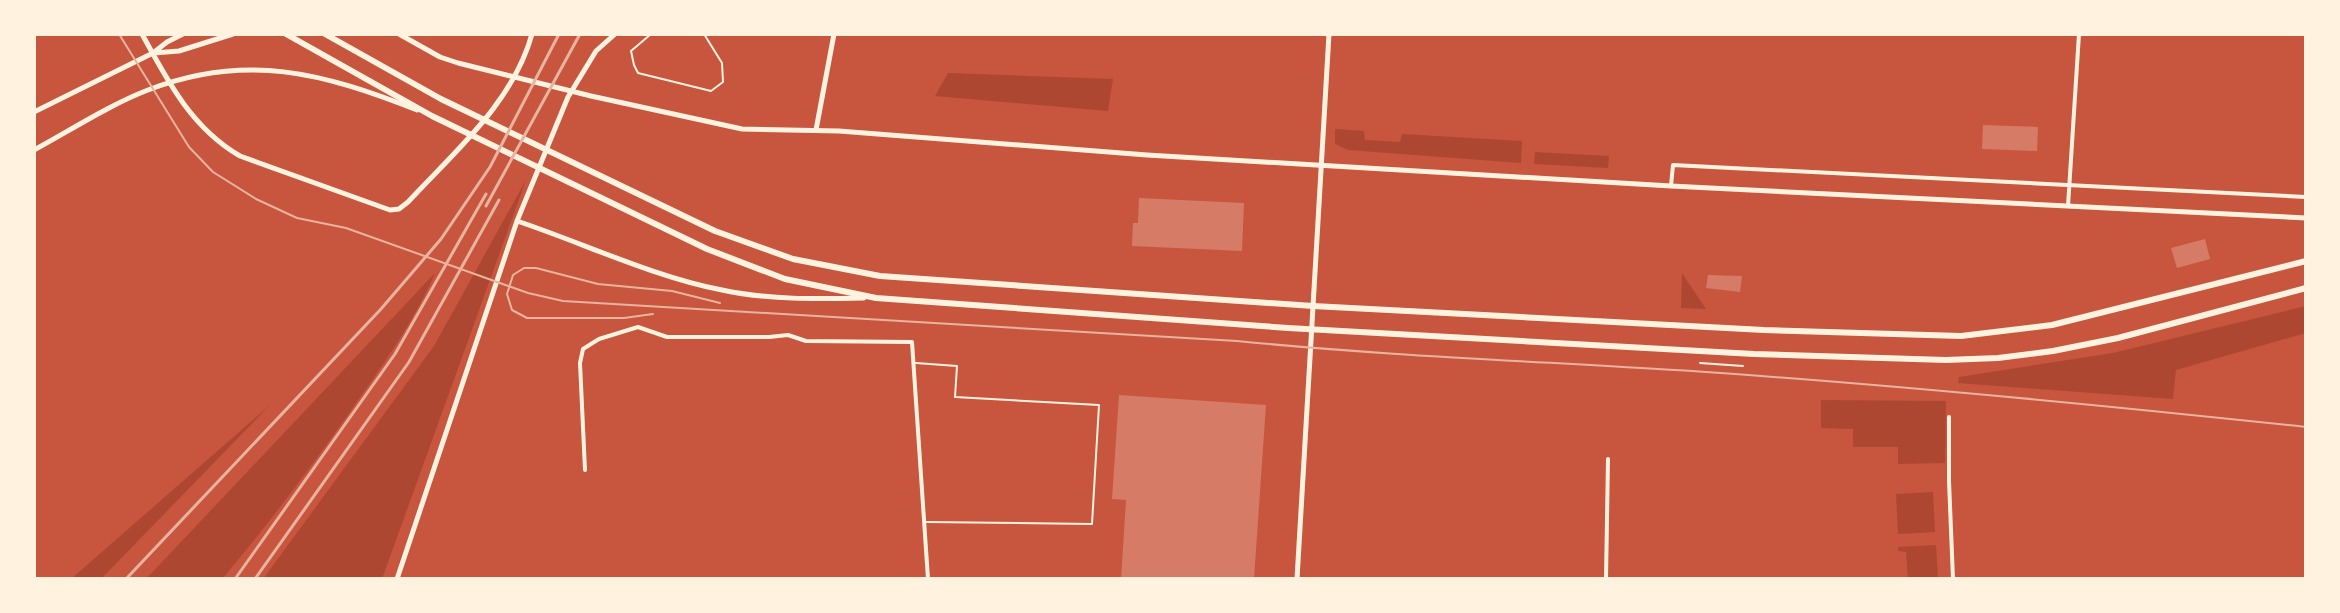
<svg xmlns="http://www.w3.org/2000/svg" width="2340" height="613" font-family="Ubuntu,sans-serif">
<rect width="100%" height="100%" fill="#c8553d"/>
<path fill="#ae4732" d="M 948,73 L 1113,79 L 1108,111 L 935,96 Z
M 1335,129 L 1364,131 L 1365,140 L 1400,142 L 1402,134 L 1522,141 L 1521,163 L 1348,150 L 1335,144 Z
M 1535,152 L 1609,156 L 1608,168 L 1534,164 Z
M 526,180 L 382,579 L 263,579 L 434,346 Z
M 435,273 C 414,322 382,366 352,409 C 311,467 268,525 222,579 L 146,579 Z
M 1682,273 L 1706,309 L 1681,308 Z
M 2306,306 L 2306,333 L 2176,370 L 2173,399 L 1958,383 L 1959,377 L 2113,353 Z
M 1821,400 L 1946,401 L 1945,463 L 1898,464 L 1898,447 L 1853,447 L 1853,429 L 1821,428 Z
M 270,405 L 101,579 L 71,579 Z
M 1933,492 L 1935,532 L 1898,534 L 1896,494 Z
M 1936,545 L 1938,579 L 1908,579 L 1906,552 L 1898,551 L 1898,547 Z"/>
<path fill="#d67c66" d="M 1983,125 L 2038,127 L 2037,151 L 1982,149 Z
M 1139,198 L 1244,203 L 1242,251 L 1132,246 L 1133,223 L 1138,223 Z
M 2205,239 L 2210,259 L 2177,268 L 2171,248 Z
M 1708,275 L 1742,276 L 1740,292 L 1706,288 Z
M 1119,395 L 1266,405 L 1254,579 L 1121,579 L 1126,500 L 1112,499 Z"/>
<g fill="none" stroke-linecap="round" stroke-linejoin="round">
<path stroke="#fff3e0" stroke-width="2" d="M 1700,363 L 1743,366"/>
<path stroke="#fff3e0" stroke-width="2" d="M 651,34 L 631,51 L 634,65 L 638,73 L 711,91 L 723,82 L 722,63 L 704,34
M 916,363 L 957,366 L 955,397 L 1099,405 L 1092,524 L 926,522"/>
<path stroke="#fff3e0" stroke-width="4" d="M 1671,186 L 1673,165 L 2306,197
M 2068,206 L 2079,34
M 1949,417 L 1949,481 L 1953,579
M 585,470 L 580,363 L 583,349 L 599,339 L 638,327 L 667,337 L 769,337 L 788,335 L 806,341 L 912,342 L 928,579
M 1606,579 L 1608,459"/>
<path stroke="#fff3e0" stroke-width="5" d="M 517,221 C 583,243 654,277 722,290 C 768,300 817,299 864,298
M 397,579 L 517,221 L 568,97 L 596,51 L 615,34
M 1297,579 L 1329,34"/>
<path stroke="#fff3e0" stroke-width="5" d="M 142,34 C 168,82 192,128 240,156 L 390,210 L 399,209 L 408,202 C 454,152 513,103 532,34
M 399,34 L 440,57 L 458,63 L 591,96 L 742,129 L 839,131 L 1147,155 L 1671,186 L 2306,218
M 154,53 L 179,51 L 233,34
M 34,112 L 153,53 L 167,42 L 183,34
M 816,130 L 834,34
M 34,150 C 71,130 109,105 148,90 C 246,52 323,73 417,110"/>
<path stroke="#fff3e0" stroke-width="6" d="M 286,34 L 432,116 L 707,249 L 785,279 L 876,298 L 1288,328 L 1754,354 L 1946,360 L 1998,358 L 2053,351 L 2118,338 L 2306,288
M 325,34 L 441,99 L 715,231 L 793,259 L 880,276 L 1313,306 L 1764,330 L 1961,336 L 2052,325 L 2306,261"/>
<path stroke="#e9b49f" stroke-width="2" d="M 119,34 L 189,147 L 213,172 L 256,199 L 297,218 L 346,228 L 528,293 L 563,301 L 1237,341 C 1398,357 1560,362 1721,373 C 1916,387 2111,406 2306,427
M 653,314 L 624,318 L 527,318 L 512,310 L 507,294 L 513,275 L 524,268 L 536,268 L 598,284 L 672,291 L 720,303"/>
<path stroke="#e9b49f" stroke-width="3" d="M 486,206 L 580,34
M 126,579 L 381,309 L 441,239 L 490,167 L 559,34
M 235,579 L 395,354 L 486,194
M 255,579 L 409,362 L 499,200"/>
</g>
<rect width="2340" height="613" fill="none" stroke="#fff3e0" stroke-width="72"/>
</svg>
